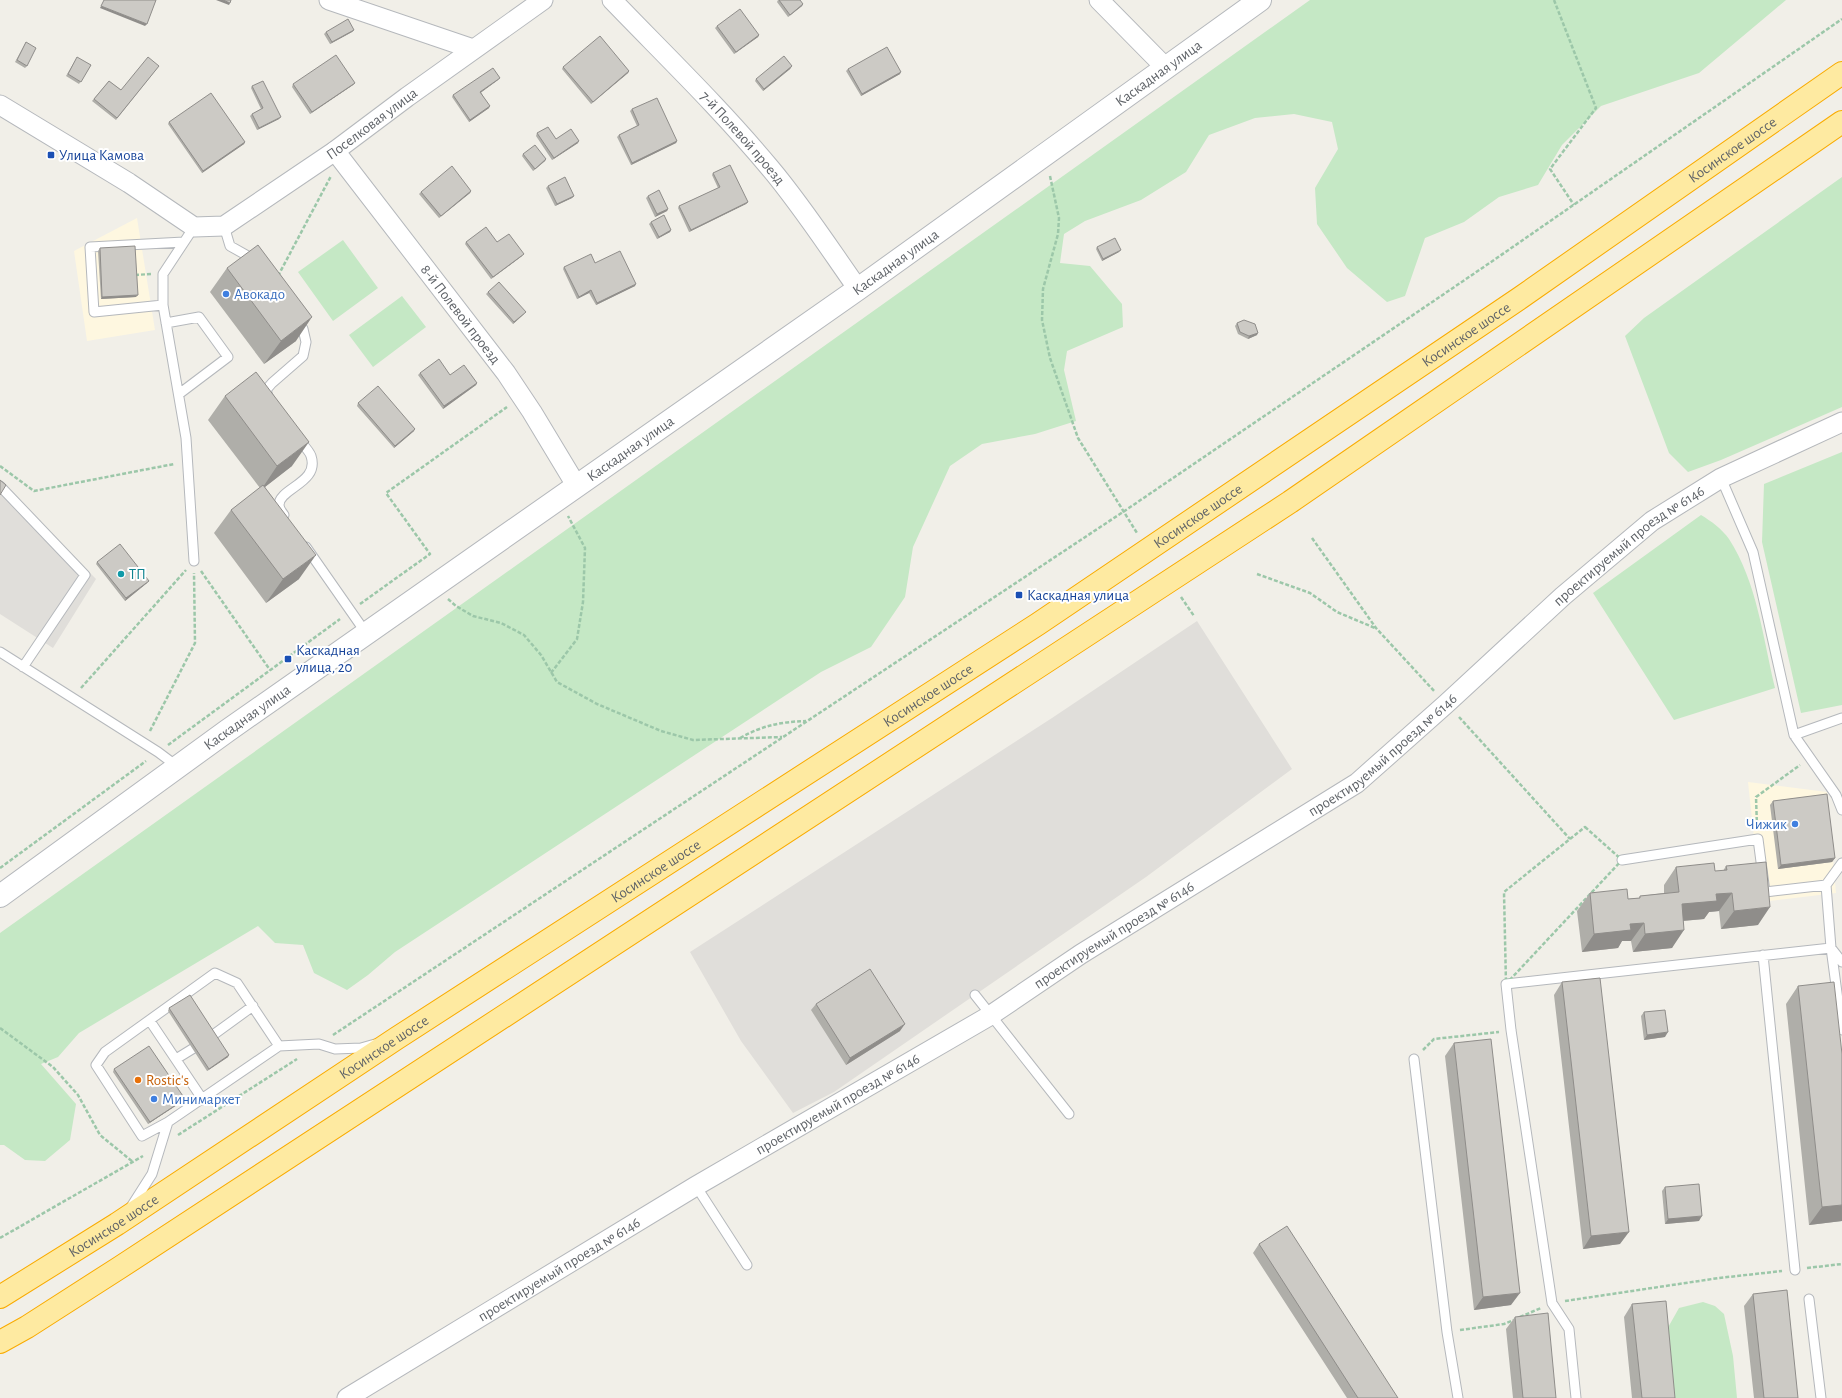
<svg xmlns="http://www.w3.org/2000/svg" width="1842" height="1398" font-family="'Alegreya Sans',sans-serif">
<rect width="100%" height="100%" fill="#f1efe8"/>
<path fill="#fef7e0" d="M 137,218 L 155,330 L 87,341 L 74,251 Z
M 1748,782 L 1827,792 L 1836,893 L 1761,902 Z"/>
<path fill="#e0deda" d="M 0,481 L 96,579 L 53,648 L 0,614 Z
M 1197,621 L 1292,769 L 1146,877 L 834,1092 L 793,1113 L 741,1041 L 690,952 L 1052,718 Z"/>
<path fill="#c5e8c5" d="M 1310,0 L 1786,0 L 1699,73 L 1601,106 L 1562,145 L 1538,185 L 1499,197 L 1464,222 L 1425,238 L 1405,296 L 1387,302 L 1347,268 L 1317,224 L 1315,188 L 1338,149 L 1332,122 L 1294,114 L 1255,118 L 1209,135 L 1186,172 L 1141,200 L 1085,221 L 1064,234 L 1060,263 L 1090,266 L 1122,304 L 1123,327 L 1067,351 L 1064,370 L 1076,421 L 1035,434 L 982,444 L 950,466 L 913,547 L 905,597 L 871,647 L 821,672 L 395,952 L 368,975 L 347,990 L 314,973 L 303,945 L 275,943 L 258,926 L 79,1033 L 58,1057 L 41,1064 L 76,1104 L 70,1140 L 45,1161 L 25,1160 L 4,1145 L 0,1145 L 0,933 Z
M 1842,177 L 1842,407 L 1721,460 L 1688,472 L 1669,453 L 1625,336 L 1644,318 Z
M 343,240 L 378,288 L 333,321 L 298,272 Z
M 402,296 L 426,327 L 373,367 L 349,335 Z
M 1842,452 L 1842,705 L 1801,713 L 1762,542 L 1764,484 Z
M 1701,515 C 1711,521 1722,529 1729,539 C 1757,582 1763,638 1775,688 L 1674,720 L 1593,593 Z
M 1703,1302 L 1715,1306 L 1724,1314 L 1733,1356 L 1737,1398 L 1672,1398 L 1666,1331 L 1679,1308 Z"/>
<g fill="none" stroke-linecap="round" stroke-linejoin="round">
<g stroke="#b5b8bc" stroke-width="11">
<path id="service" d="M 224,226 L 230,246 L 255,260
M 194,227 L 163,274 L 163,305 L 186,438 L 194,561
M 163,305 L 94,312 L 90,247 L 184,242
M 166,323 L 199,317 L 228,357 L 179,394
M 269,399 L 266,390 L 272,383 L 303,356 L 306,342 L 303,329 L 298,321
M 1721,478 L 1753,552 L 1794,735 L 1836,795 L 1842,810
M 0,486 L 85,575 L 23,667
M 284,515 C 282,512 279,509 279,505 C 279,488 320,483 311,456 C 309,450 302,444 298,439
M 306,547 L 366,633
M 0,652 L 158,752 L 178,767
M 1794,735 L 1842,718
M 1622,860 L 1758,839 L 1765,892 L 1826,885
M 1842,863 L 1826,885 L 1831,948 L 1842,962
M 1763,955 L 1795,1270
M 975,995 L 1069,1114
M 150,1021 L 203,1100
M 176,1059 L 202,1043 L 253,1006
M 1414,1059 L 1447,1332 L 1458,1398
M 168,1122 L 142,1136 L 96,1065 L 105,1052 L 215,973 L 237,983 L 279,1046
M 696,1186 L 747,1265
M 131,1207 L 152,1174 L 168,1122 L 279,1046 L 319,1044 L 335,1049 L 361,1048 L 375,1044
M 1809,1299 L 1821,1398
M 1576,1398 L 1569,1329 L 1552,1303 L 1511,1030 L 1506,984 L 1831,948 L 1842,1030"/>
</g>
<g stroke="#b5b8bc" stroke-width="21">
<g id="minor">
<path d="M 329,0 L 473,49"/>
<path id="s1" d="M 612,0 C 665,55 721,109 770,168 C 802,206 829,248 858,289"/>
<path d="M 1099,0 L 1165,67"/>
<path id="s2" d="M 0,105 L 129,183 L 194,227 L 224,226 L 335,151 L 407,97 L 543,0"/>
<path id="s3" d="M 335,151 L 506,373 L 532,412 L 576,485"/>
<path id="s4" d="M 347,1398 L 696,1186 L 991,1015 L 1081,954 L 1357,783 L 1446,704 L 1563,596 L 1652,521 L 1721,478 L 1842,422"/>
</g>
</g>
<g stroke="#b5b8bc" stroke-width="24">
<g id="tertiary">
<path id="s5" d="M 0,896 L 227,731 L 858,289 L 1260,0"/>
</g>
</g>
<g stroke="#f9ab00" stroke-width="24">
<g id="trunk">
<path id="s6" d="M 0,1297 L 117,1224 L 397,1038 L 1038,624 L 1520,298 L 1842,73"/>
<path d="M 0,1342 L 27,1327 L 119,1268 L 1290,502 L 1842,122"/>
</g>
</g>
<path stroke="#9cc7a9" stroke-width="2.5" stroke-dasharray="4 2" stroke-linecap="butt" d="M 1554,0 L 1596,108 L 1550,169 L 1574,205
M 1050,176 L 1059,218 L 1058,234 L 1043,289 L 1042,320 L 1050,358 L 1078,438 L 1137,533
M 135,275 L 151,274
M 278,276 L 331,176
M 0,466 L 34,491 L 174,464
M 1312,538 L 1376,628 L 1435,692
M 201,571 L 270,670
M 1257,574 L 1310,593 L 1337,612 L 1375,628
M 1181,597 L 1194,616
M 448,599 L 456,606 L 473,616 L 501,623 L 524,635 L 541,655 L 557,682 L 597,704 L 661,731 L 693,740 L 782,737
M 360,604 L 430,554 L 386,493 L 507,407
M 551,673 L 577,639 L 583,602 L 585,548 L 568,516
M 81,688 L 186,570
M 1459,717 L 1570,839
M 150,731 L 195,643 L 194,573
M 740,738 C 764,725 780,722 806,721
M 168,745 L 340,619
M 1585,827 L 1622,860 L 1506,984 L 1504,892 Z
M 1757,827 L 1756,797 L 1800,765
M 0,868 L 146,761
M 0,1028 L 53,1067 L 78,1095 L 100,1135 L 133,1162
M 333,1035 L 1123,512 L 1494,260 L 1842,19
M 1423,1050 L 1434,1039 L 1499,1032
M 178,1135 L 297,1059
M 0,1238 L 143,1156
M 1807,1268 L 1842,1264
M 1565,1301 L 1719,1278 L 1782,1271
M 1520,1317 L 1541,1308
M 1460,1330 L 1504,1324 L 1514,1320"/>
<use href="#service" stroke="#fff" stroke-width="9"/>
<use href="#minor" stroke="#fff" stroke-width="19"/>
<use href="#tertiary" stroke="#fff" stroke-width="22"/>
<use href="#trunk" stroke="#feeaa1" stroke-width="22"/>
</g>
<path fill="#afaea9" d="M 778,0 L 803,4 L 802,6 L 788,17 L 777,2 Z
M 717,26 L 759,35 L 758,37 L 734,54 L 715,28 Z
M 354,30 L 352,32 L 330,44 L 324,34 L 326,32 Z
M 26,42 L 27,66 L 25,68 L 15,62 Z
M 76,59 L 91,65 L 79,84 L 66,76 Z
M 159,66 L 116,120 L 92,101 L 109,81 L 121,90 Z
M 792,66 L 790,69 L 763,91 L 755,81 L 756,79 Z
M 563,67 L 629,71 L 628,73 L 591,104 L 562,69 Z
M 848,69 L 900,74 L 861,96 L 846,71 Z
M 498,80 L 481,92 L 489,108 L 469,122 L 452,97 L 453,95 Z
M 355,83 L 353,85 L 310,114 L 292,87 L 293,84 Z
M 252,86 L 279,119 L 257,130 L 250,116 L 252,114 L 261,109 L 251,88 Z
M 632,109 L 677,141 L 676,143 L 631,165 L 617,137 L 619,135 L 637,126 L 630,111 Z
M 169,122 L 245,142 L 244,144 L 202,173 L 168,124 Z
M 537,133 L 556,139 L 578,143 L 552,160 L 536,136 Z
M 523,154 L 546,159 L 545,161 L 533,171 L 522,156 Z
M 713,173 L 748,202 L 746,204 L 689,232 L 678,208 L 679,206 L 718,188 L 712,175 Z
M 548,186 L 574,196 L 572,198 L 555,206 L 546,188 Z
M 471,191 L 470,193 L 439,218 L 419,194 L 421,192 Z
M 648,196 L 668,209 L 667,211 L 655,217 L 646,198 Z
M 651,222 L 671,230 L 670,232 L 657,239 L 649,224 Z
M 466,242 L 497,242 L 522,256 L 491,279 L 465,244 Z
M 1097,247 L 1119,252 L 1102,261 L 1096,249 Z
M 100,248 L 136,297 L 101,299 L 98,251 Z
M 595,263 L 635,286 L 596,305 L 589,293 L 577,299 L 563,269 L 564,267 Z
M 227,268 L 296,341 L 264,364 L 210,292 Z
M 488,292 L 524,314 L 513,324 L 486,294 Z
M 1237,323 L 1257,335 L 1248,339 L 1238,334 L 1235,326 Z
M 420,373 L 450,375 L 477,383 L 476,385 L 443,409 L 418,375 Z
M 225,396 L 292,466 L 265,487 L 299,579 L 266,603 L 214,533 L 231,510 L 260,488 L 208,420 Z
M 358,403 L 414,431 L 394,448 L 357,406 Z
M 97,562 L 147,583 L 125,601 L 96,564 Z
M 1773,801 L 1835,858 L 1832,862 L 1778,869 L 1770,805 Z
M 1726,866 L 1758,925 L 1721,929 L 1719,911 L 1709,912 L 1704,919 L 1683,921 L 1672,948 L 1633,952 L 1631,941 L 1622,941 L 1618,948 L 1582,952 L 1577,911 L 1590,893 L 1628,899 L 1639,898 L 1640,896 L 1664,893 L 1664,885 L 1676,867 L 1715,871 L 1723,871 Z
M 1562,982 L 1620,1244 L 1583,1249 L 1554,995 Z
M 1798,986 L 1842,1221 L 1809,1225 L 1786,1004 Z
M 816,1004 L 900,1031 L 846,1065 L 811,1010 Z
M 169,1008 L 228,1057 L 207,1071 L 168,1011 Z
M 1644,1012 L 1665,1037 L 1644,1040 L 1641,1016 Z
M 1454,1043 L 1511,1305 L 1474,1310 L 1445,1056 Z
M 114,1069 L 183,1101 L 148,1124 L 113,1072 Z
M 1665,1187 L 1699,1221 L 1665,1224 L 1662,1191 Z
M 1259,1244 L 1398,1398 L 1347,1398 L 1253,1253 Z
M 1753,1294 L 1798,1398 L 1754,1398 L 1744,1306 Z
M 1632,1304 L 1675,1398 L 1632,1398 L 1624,1317 Z
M 1515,1317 L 1556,1398 L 1513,1398 L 1506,1329 Z"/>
<path fill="#8f8d8a" d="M 216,0 L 223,0 L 230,3 L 229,5 Z
M 803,4 L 802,6 L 788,17 L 790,15 Z
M 101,6 L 147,24 L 145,26 L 100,8 Z
M 354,30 L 352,32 L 330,44 L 332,42 Z
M 759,35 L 758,37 L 734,54 L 736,52 Z
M 792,66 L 790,69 L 763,91 L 764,89 Z
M 629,71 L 628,73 L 591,104 L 593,102 Z
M 901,72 L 900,74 L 861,96 L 862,94 Z
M 500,78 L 498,80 L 479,94 L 480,92 Z
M 355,83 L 353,85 L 310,114 L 312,112 Z
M 490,106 L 489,108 L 469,122 L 470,120 Z
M 281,117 L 279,119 L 257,130 L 259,128 Z
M 579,141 L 578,143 L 552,160 L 554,158 Z
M 677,141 L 676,143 L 631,165 L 632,163 Z
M 245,142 L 244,144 L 202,173 L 203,171 Z
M 546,159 L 545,161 L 533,171 L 535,169 Z
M 471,191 L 470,193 L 439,218 L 441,216 Z
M 574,196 L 572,198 L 555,206 L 557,204 Z
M 748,202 L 746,204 L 689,232 L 691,230 Z
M 668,209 L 667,211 L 655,217 L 657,214 Z
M 671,230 L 670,232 L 657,239 L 659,237 Z
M 1121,250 L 1119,252 L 1102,261 L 1103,259 Z
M 524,254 L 522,256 L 491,279 L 493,277 Z
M 636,284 L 635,286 L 596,305 L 597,303 Z
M 591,290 L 589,293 L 577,299 L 579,297 Z
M 138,295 L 136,297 L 101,299 L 102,297 Z
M 526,312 L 524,314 L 513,324 L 514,322 Z
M 312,317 L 296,341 L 264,364 L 281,341 Z
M 1258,333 L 1257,335 L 1248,339 L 1249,336 Z
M 477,383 L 476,385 L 443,409 L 444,406 Z
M 415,429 L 414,431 L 394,448 L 395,446 Z
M 309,442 L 292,466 L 261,490 L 277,466 Z
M 316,555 L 299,579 L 266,603 L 283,579 Z
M 149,581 L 147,583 L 125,601 L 126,598 Z
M 1835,858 L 1832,862 L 1778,869 L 1781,865 Z
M 1732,893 L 1719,911 L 1709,912 L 1704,919 L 1669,922 L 1682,904 L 1716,894 Z
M 1770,907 L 1758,925 L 1721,929 L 1734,911 Z
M 1644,923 L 1631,941 L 1622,941 L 1618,948 L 1582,952 L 1594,934 L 1630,924 Z
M 1684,930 L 1672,948 L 1633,952 L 1645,934 Z
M 905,1024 L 900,1031 L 846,1065 L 850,1058 Z
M 1668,1032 L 1665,1037 L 1644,1040 L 1647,1035 Z
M 229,1055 L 228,1057 L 207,1071 L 209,1069 Z
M 185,1099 L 183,1101 L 148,1124 L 150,1122 Z
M 1842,1205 L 1842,1221 L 1809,1225 L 1822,1207 Z
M 1702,1216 L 1699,1221 L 1665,1224 L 1668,1219 Z
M 1629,1232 L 1620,1244 L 1583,1249 L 1591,1236 Z
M 1520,1293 L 1511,1305 L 1474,1310 L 1483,1297 Z"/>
<path fill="#cccac5" stroke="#8f8d8a" d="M 104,0 L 156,0 L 147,24 L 101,6 Z
M 223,0 L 231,0 L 230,3 Z
M 779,0 L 800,0 L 803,4 L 790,15 Z
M 740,9 L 759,35 L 736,52 L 717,26 Z
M 348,19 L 354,30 L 332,42 L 326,32 Z
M 600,36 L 629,71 L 593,102 L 563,67 Z
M 26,42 L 36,48 L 27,66 L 17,60 Z
M 887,47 L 901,72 L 862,94 L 848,69 Z
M 336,55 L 355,83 L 312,112 L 293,84 Z
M 784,56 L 792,66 L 764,89 L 756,79 Z
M 77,57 L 91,65 L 81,82 L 68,74 Z
M 148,57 L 159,66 L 117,118 L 94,99 L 109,81 L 121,90 Z
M 493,68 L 500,78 L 480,92 L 490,106 L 470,120 L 453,95 Z
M 263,81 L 281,117 L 259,128 L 252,114 L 263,108 L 252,86 Z
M 211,93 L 245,142 L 203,171 L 169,122 Z
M 657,98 L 677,141 L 632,163 L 619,135 L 639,125 L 632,109 Z
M 548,127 L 556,139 L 571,129 L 579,141 L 554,158 L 537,133 Z
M 535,145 L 546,159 L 535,169 L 523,154 Z
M 730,165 L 748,202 L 691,230 L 679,206 L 720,187 L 713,173 Z
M 452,166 L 471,191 L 441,216 L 421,192 Z
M 565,177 L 574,196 L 557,204 L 548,186 Z
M 659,190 L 668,209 L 657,214 L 648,196 Z
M 664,215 L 671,230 L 659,237 L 651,222 Z
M 486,227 L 497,242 L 509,234 L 524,254 L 493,277 L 466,242 Z
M 1115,238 L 1121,250 L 1103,259 L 1097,247 Z
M 258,245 L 312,317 L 281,341 L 227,268 Z
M 135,246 L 138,295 L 102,297 L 100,248 Z
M 620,251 L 636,284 L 597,303 L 591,290 L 579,297 L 564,267 L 591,254 L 595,263 Z
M 499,282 L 526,312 L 514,322 L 488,292 Z
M 1244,320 L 1255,324 L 1258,333 L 1249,336 L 1240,332 L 1237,323 Z
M 439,359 L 450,375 L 464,365 L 477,383 L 444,406 L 420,373 Z
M 256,372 L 309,442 L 277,466 L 225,396 Z
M 378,386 L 415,429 L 395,446 L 358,403 Z
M 0,480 L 6,485 L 0,495 Z
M 263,485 L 316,555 L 283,579 L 231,510 Z
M 120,544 L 149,581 L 126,598 L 97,562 Z
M 1827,794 L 1835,858 L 1781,865 L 1773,801 Z
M 1766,862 L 1770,907 L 1734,911 L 1732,893 L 1716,894 L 1717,901 L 1682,904 L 1684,930 L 1645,934 L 1644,923 L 1630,924 L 1631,930 L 1594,934 L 1590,893 L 1627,889 L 1628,899 L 1640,898 L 1640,896 L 1679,892 L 1676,867 L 1714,863 L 1715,871 L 1727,870 L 1726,866 Z
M 870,969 L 905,1024 L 850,1058 L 816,1004 Z
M 1600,978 L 1629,1232 L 1591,1236 L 1562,982 Z
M 1834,982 L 1842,1054 L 1842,1205 L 1822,1207 L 1798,986 Z
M 190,995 L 229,1055 L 209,1069 L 169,1008 Z
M 1665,1010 L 1668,1032 L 1647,1035 L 1644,1012 Z
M 1491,1039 L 1520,1293 L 1483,1297 L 1454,1043 Z
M 149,1046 L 185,1099 L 150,1122 L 114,1069 Z
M 1699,1184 L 1702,1216 L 1668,1219 L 1665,1187 Z
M 1287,1226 L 1398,1398 L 1358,1398 L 1259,1244 Z
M 1787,1290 L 1798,1398 L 1764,1398 L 1753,1294 Z
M 1666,1301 L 1675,1398 L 1642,1398 L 1632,1304 Z
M 1548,1313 L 1556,1398 L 1523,1398 L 1515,1317 Z"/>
<g fill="#1a4fb4" stroke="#fff" stroke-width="1.5">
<rect x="47" y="151" width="8" height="8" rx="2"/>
<rect x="1015" y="591" width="8" height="8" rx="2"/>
<rect x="284" y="655" width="8" height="8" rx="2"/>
</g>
<g fill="#3f7fe0" stroke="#fff" stroke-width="1.5">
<circle cx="226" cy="294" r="4"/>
<circle cx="1795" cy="824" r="4"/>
<circle cx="154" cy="1099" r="4"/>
</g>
<circle fill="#0f9aa8" stroke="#fff" stroke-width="1.5" cx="121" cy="574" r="4"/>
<circle fill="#e8710a" stroke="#fff" stroke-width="1.5" cx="138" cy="1080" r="4"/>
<g text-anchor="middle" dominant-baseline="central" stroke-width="4" stroke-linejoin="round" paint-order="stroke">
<g font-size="15" fill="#5f6368" stroke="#fff">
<text stroke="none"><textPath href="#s5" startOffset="1421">Каскадная улица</textPath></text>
<text stroke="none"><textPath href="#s2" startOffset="439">Поселковая улица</textPath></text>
<text stroke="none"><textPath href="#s1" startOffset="190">7-й Полевой проезд</textPath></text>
<text stroke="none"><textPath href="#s6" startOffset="2078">Косинское шоссе</textPath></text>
<text stroke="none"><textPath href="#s5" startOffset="1097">Каскадная улица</textPath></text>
<text stroke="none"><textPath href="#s3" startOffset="206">8-й Полевой проезд</textPath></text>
<text stroke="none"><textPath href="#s6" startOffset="1754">Косинское шоссе</textPath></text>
<text stroke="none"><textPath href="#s5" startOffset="773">Каскадная улица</textPath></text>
<text stroke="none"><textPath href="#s6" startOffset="1430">Косинское шоссе</textPath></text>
<text stroke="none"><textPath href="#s4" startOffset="1544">проектируемый проезд № 6146</textPath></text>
<text stroke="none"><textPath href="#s6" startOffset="1106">Косинское шоссе</textPath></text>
<text stroke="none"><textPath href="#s5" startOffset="305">Каскадная улица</textPath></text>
<text stroke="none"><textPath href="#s4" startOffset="1220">проектируемый проезд № 6146</textPath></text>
<text stroke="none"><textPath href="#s6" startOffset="782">Косинское шоссе</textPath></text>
<text stroke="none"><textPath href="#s4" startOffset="896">проектируемый проезд № 6146</textPath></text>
<text stroke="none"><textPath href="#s6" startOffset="458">Косинское шоссе</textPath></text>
<text stroke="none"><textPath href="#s4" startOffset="572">проектируемый проезд № 6146</textPath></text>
<text stroke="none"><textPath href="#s6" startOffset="134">Косинское шоссе</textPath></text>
<text stroke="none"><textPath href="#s4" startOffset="248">проектируемый проезд № 6146</textPath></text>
</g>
<g font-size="15" fill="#164399" stroke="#fff" text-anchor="start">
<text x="59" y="155">Улица Камова</text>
<text x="1027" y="595">Каскадная улица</text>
<text x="296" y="650">Каскадная<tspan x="296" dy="17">улица, 20</tspan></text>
</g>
<g font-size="15" fill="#366cbe" stroke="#fff" text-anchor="start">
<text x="234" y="294">Авокадо</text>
<text x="1787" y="824" text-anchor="end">Чижик</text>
<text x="162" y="1099">Минимаркет</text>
</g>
<g font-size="15" fill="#0d838f" stroke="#fff" text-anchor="start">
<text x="129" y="574">ТП</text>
</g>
<g font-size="15" fill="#c56008" stroke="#fff" text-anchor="start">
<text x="146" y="1080">Rostic's</text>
</g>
</g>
</svg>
